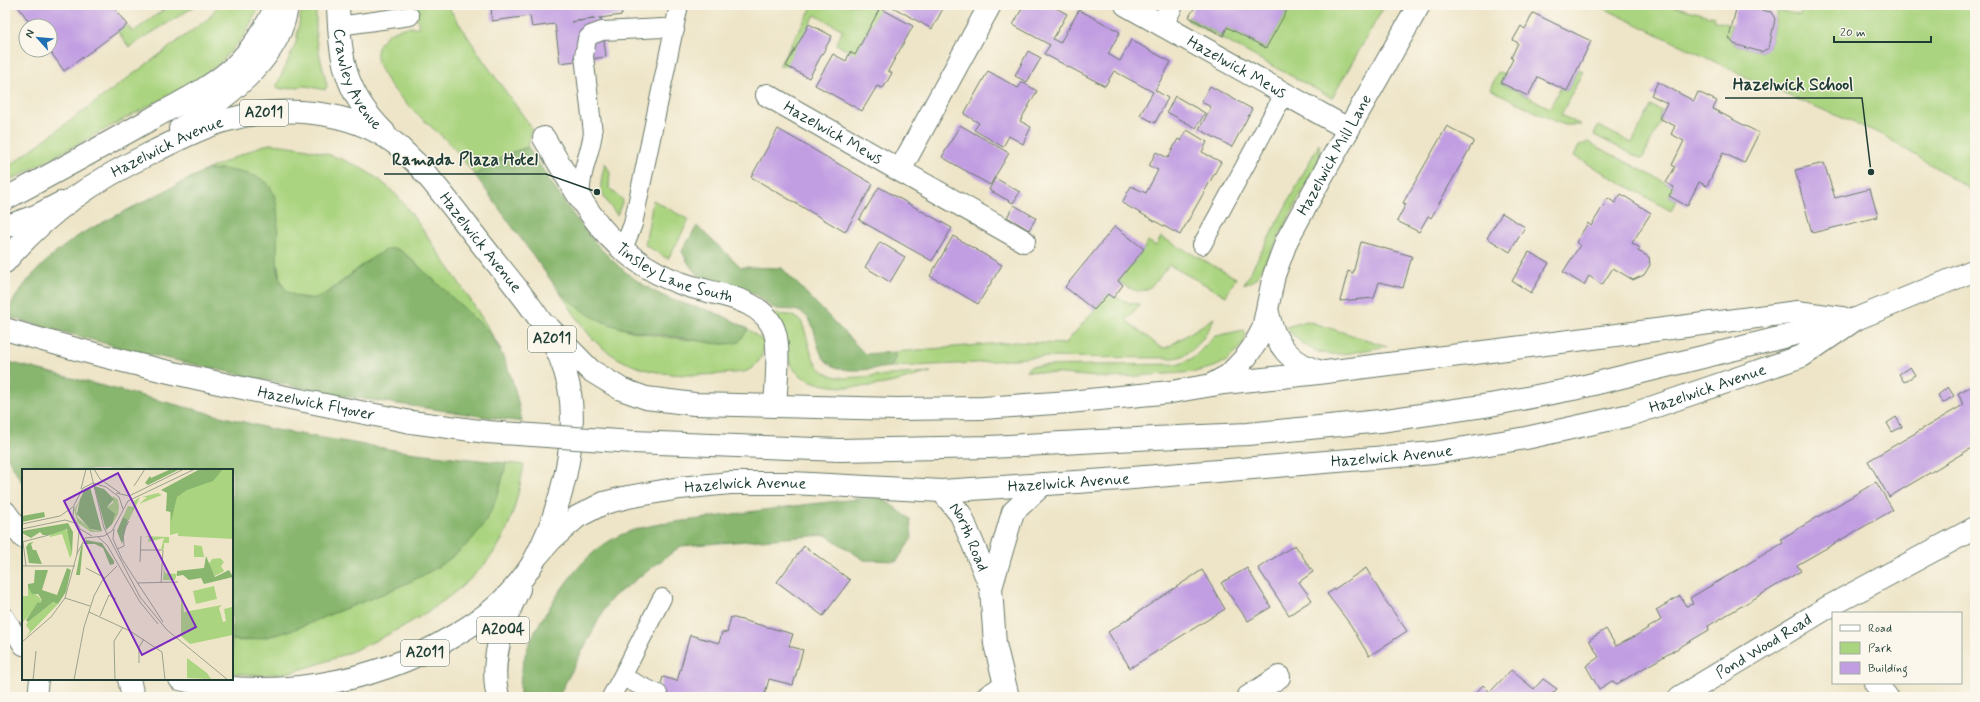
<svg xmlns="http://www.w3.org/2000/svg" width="1980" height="702" font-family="Mynerve,sans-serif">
<rect width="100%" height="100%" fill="#fbf7ec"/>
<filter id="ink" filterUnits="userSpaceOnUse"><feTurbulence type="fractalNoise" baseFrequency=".025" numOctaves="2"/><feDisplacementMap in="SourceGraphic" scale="8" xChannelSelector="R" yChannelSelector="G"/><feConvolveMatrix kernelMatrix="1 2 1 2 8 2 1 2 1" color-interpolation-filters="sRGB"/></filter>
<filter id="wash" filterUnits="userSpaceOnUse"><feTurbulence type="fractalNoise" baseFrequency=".012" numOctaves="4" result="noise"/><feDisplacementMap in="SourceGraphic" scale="16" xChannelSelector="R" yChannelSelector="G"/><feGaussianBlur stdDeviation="0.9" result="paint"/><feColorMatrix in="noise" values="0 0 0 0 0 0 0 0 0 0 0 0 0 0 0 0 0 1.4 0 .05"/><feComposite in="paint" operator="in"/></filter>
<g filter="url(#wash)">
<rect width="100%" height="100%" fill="#eee5c8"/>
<path fill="#abd480" stroke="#65885a" d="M 170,5 L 197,5 L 129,47 L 118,32 L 127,25 L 133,32 Z
M 218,5 L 260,5 L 244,36 L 219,64 L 188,85 L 5,183 L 5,169 L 209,18 Z
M 302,5 L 316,5 L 316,39 L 327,86 L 325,90 L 306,86 L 282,89 L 276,87 L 296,43 Z
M 414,5 L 447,5 L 483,60 L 532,128 L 528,147 L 507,154 L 475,175 C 466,164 458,152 448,142 C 430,124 359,71 381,42 C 385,36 390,32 397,30 C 404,27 412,27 419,27 Z
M 813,5 L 882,5 L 855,55 L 836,44 L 843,30 L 815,15 L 786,66 L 779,66 Z
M 1290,5 L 1385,5 L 1332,98 L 1187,20 L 1188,17 L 1223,36 L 1227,27 L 1266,48 Z
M 1597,5 L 1669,5 L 1714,17 L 1713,20 L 1732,25 L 1729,38 L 1734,44 L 1761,52 L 1769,47 L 1778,10 L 1800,15 L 1803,5 L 1975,5 L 1975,192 L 1881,134 L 1763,85 Z
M 1578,69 L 1583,71 L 1561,115 L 1581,125 L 1565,125 L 1554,121 L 1490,89 L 1498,72 L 1506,74 L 1501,83 L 1550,108 L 1560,88 L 1567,91 Z
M 1651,106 L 1662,111 L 1659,118 L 1662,120 L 1642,159 L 1594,135 L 1598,126 L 1632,143 Z
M 1588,142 L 1674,187 L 1669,196 L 1676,200 L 1671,211 L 1574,156 L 1579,146 Z
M 270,144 C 317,147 367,162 399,198 C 415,217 428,238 442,258 C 463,288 483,318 501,350 L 488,331 L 409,257 L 388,249 L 365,263 L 327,293 L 314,299 L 296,296 L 285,290 L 280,279 L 278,265 L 223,169 L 206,170 L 261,146 Z
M 1319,144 L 1320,155 L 1315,168 L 1258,276 L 1251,282 L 1244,284 Z
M 605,163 L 610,172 L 609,188 L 623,200 L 617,215 C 599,192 598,192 605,163 Z
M 653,200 L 689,220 L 668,259 L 645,245 Z
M 1161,237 L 1236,278 L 1226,296 L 1169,265 C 1152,286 1145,302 1118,281 L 1144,249 L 1148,241 L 1156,246 Z
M 558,290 C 608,339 657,334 722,344 C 735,344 742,340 748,329 L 763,341 C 765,355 757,368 744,372 C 690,377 632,381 591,337 C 579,323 569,305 558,290 Z
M 1108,294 L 1130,303 L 1140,304 L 1126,320 L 1160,347 L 1166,348 L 1214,318 C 1207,335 1195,354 1175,358 L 1034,357 L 975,363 L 891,367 L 895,358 L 895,352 L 1014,342 L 1065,344 Z
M 775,314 L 791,315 L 801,321 C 813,347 807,375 845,378 L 931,372 C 914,376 896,383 878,385 C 852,389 805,390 790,364 C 782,350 780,329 775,314 Z
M 1307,321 L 1387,346 C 1342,354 1318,366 1286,327 Z
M 1244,330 L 1246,335 L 1244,343 L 1227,361 L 1214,367 L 1195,372 L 1110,378 L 1026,371 L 1030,366 L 1180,364 L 1193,358 L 1215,336 Z
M 506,463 L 524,465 C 518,494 513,523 497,548 C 460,605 360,654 295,671 C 275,676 253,675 232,673 L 232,640 L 245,641 L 275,635 L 296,628 L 359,603 L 421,576 L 445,562 L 499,492 Z"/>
<path fill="#88b66e" stroke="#547a51" d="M 528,147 C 565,203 599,264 661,295 C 677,303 695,306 713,312 C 725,316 737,323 748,329 L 739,342 C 721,347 702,341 684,338 C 629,330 600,331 558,290 L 475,175 L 507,154 Z
M 223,169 C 234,171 257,174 266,182 C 294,208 258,284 296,296 C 301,298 310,299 315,298 C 331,295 360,265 377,255 C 383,251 389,247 396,249 C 401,250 405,254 409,257 L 488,331 C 508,359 516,389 522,422 L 329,394 L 133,351 L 5,316 C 21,281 54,251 86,231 L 206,170 Z
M 697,226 L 741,267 L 782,268 L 865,354 L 895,352 L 895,358 L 891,367 C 874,368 849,374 833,366 C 811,355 821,324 802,313 C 793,307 780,312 772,307 C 765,302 761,296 752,293 C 735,286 710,285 695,272 C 689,266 686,259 682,251 Z
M 5,361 L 275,430 L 407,452 L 506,463 C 501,488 492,517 474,537 C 443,574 375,597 331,614 C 312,622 294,631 274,635 C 260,639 246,641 232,640 L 232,470 L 23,470 L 23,484 L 5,453 Z
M 881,497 L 910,519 L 912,538 L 897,561 L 864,560 L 826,535 L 681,546 L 614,596 L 607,604 L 558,697 L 520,697 C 519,662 529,638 548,610 C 564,584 585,554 613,539 C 639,524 671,523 700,519 C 761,510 820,502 881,497 Z"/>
<g id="blocks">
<path fill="#c19de2" d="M 17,5 L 112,5 L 127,25 L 64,71 L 50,51 L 50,26 L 32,26 Z
M 491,5 L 621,5 L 622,15 L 571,22 L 601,18 L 606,57 L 560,63 L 555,24 L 532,27 L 530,16 L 492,21 Z
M 889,5 L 945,5 L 932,29 Z
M 1024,5 L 1050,5 L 1067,14 L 1053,39 L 1060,43 L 1079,10 L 1120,32 L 1108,54 L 1120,61 L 1131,40 L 1171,62 L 1155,90 L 1168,98 L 1155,123 L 1140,115 L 1153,92 L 1114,71 L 1105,86 L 1044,54 L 1050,45 L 1013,25 Z
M 1196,5 L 1290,5 L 1266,48 L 1227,27 L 1223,36 L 1189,17 Z
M 1744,5 L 1762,5 L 1761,10 L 1771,12 L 1775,19 L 1769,48 L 1761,52 L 1734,44 L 1729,38 L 1736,9 Z
M 880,8 L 913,26 L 888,71 L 892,73 L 884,87 L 882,88 L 877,86 L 862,111 L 815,85 L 833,54 L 846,61 L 850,52 L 855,55 Z
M 1533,13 L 1591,41 L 1567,91 L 1538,77 L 1528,96 L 1501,83 L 1513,59 L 1511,58 L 1518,43 L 1513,40 L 1521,26 L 1525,29 Z
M 809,24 L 832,36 L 809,78 L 786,66 Z
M 1028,51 L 1041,58 L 1027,82 L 1015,76 Z
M 988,71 L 1018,88 L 1022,82 L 1037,91 L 1020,121 L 1031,127 L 1023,144 L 1009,136 L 1003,147 L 974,130 L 979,123 L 964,114 Z
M 1658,82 L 1694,101 L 1698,92 L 1717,101 L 1713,109 L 1759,133 L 1744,163 L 1723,153 L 1707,186 L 1699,182 L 1687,206 L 1669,196 L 1674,187 L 1666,183 L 1675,167 L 1672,165 L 1684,141 L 1671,134 L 1675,126 L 1659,118 L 1667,103 L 1651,95 Z
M 1210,86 L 1252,109 L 1232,147 L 1199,129 L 1211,107 L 1201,102 Z
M 1175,96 L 1205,113 L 1196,128 L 1167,112 Z
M 960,125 L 1009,153 L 990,185 L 942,157 Z
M 1447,126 L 1474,141 L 1431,218 L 1428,216 L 1419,232 L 1397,221 L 1406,204 L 1403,203 Z
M 778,129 L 873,184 L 845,232 L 751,177 Z
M 1187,130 L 1207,142 L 1202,152 L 1221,162 L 1180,235 L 1122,203 L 1131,186 L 1146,193 L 1158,170 L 1149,166 L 1156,152 L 1168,158 L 1178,139 L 1181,141 Z
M 1824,163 L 1835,198 L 1870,189 L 1878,217 L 1812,233 L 1795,170 Z
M 995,178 L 1020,192 L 1013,203 L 989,190 Z
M 879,187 L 952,228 L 932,261 L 859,220 Z
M 1621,194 L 1651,213 L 1632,243 L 1640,248 L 1638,251 L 1649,257 L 1650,265 L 1644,275 L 1633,280 L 1613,268 L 1602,285 L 1589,276 L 1584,285 L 1563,272 L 1580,245 L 1576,242 L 1588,223 L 1591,226 L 1608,198 L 1615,203 Z
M 1014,205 L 1036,218 L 1029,230 L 1007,217 Z
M 1502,213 L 1525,227 L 1510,252 L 1487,238 Z
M 1115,226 L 1144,249 L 1118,281 L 1123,285 L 1113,298 L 1108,294 L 1094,310 L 1065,287 Z
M 953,236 L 1002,265 L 978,304 L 930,276 Z
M 880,242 L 905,257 L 890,282 L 865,267 Z
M 1361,242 L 1412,256 L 1403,288 L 1379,282 L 1374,298 L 1340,301 L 1348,271 L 1353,273 Z
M 1529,252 L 1549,263 L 1531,293 L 1512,281 Z
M 1910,367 L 1915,375 L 1904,382 L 1899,374 Z
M 1972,386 L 1975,390 L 1975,446 L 1889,497 L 1868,461 L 1963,405 L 1958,393 Z
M 1948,387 L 1954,396 L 1943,403 L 1938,395 Z
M 1896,417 L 1902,427 L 1892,432 L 1887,423 Z
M 1876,482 L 1893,510 L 1797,565 L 1801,571 L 1708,626 L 1709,630 L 1617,684 L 1612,681 L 1599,689 L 1586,666 L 1599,657 L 1589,640 L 1606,629 L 1616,646 L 1632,638 L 1661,620 L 1656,610 L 1680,596 L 1686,606 L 1693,604 L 1690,598 L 1783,543 L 1781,539 Z
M 1295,545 L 1313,572 L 1299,582 L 1312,600 L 1289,615 L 1258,568 Z
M 804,546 L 850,580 L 823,616 L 777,582 Z
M 1247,568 L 1271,607 L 1248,621 L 1221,583 Z
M 1366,568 L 1385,600 L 1407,631 L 1369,656 L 1350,624 L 1327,594 Z
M 1202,570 L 1225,609 L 1130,668 L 1108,632 Z
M 731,617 L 793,634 L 789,646 L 803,650 L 793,685 L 769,679 L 764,697 L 657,697 L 663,677 L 677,681 L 690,635 L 719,643 L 722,632 L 727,633 Z
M 1511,670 L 1534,689 L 1543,679 L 1557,689 L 1549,697 L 1472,697 L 1483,685 L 1490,692 Z"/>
</g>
</g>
<g filter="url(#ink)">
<use href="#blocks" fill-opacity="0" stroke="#677868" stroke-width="1"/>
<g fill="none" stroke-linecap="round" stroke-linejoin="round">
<g stroke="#677868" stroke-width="20">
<path id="lane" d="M 339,26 L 410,16
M 581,197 C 579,175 590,155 593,133 L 584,56 L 587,39 L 591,35 L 602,31 L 663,28 L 675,30
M 1202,245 L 1284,94
M 623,249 L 633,224 L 679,5
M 5,617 L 23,646
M 622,677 L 662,598
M 37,697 L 39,679
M 611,697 L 622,677 L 658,694"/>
</g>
<g stroke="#677868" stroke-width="24">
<g id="street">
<path id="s1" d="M 1126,5 L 1348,129"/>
<path d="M 1162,25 L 1172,5"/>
<path id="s2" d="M 767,95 L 1024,241"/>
<path id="s3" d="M 544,138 C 569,179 592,228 632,257 C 647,268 663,277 680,283 C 710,295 764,295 775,333 C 780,349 776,389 775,406"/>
<path d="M 900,170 L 990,5"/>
<path d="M 1268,313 C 1274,343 1291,365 1322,372"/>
<path id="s4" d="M 1211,385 L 1229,375 L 1246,357 L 1255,344 L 1263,329 L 1274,275 L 1287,240 L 1322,176 L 1419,5"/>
<path id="s5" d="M 942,491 L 961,515 L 991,588 L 995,644 L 1008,697"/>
<path d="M 991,588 L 1013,512 L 1043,484"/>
<path d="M 1875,683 L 1887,697"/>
<path d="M 987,697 L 1004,686"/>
<path d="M 1248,697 L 1279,677"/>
<path id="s6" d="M 1680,697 L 1830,606 L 1975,528"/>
</g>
</g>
<g stroke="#677868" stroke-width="24">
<g id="secondary">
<path d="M 5,199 C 54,173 103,146 151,119 C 181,102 213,87 238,63 C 254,46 267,27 276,5"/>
<path d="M 5,227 L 38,215 L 61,203"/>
<path d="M 548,327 L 590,370 L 621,389 L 646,398 L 694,404 L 897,409 L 983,408 L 1069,402 L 1171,392 L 1224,383 L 1310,374 L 1797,312 L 1842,318"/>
<path id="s7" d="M 5,329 C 138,369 274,395 411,422"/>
<path d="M 633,442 L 840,450 L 989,447 L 1155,438 L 1248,434 L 1380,421 L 1490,405 L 1573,389 L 1856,319 L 1975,270"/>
<path id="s8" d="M 538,555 L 551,540 L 577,517 L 604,503 L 628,497 L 680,488 L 730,483 L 792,483 L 942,491 L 1121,479 L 1434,453 L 1526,438 L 1630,415 L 1802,356 L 1856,319"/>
</g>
</g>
<g stroke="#677868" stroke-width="24">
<g id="primary">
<path id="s9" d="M 338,5 C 340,59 344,92 384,132"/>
<path d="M 180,129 C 222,99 281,62 287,5"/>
<path id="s10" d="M 5,262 C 48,211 95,180 155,151 C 177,140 200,128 224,121 C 279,104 350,109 396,144 C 403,150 409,157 416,163 C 440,189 461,218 483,246 C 517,290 558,331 569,387 C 579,440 561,509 536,557 C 528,573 515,588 502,601 C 487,616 469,627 450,638 C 373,684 266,702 180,679"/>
<path d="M 5,512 L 23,537"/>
<path d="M 129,679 L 133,697"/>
<path d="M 498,697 C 489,661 503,622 519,589"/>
</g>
</g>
<use href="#lane" stroke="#fff" stroke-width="18"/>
<use href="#street" stroke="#fff" stroke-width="22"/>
<use href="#secondary" stroke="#fff" stroke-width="22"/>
<use href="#primary" stroke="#fff" stroke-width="22"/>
<g stroke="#677868" stroke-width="24" stroke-linecap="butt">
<path id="secondary-bridge" d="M 411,422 L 487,432 L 633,442"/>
</g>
<use href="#secondary-bridge" stroke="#fff" stroke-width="22"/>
</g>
</g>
<g text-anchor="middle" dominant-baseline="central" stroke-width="3" stroke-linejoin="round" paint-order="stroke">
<g fill="#fbf7ec" stroke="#61756b" stroke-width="1">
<rect x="240" y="100" width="48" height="26" rx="3"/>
<rect x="528" y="326" width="48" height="26" rx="3"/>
<rect x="477" y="617" width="52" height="26" rx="3"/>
<rect x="401" y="640" width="48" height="26" rx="3"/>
</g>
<g font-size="15" font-weight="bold" fill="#1f3d34">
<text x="264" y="113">A2011</text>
<text x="552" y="339">A2011</text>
<text x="503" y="630">A2004</text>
<text x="425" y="653">A2011</text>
</g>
<g font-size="16" fill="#1f3d34" stroke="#fbf7ec">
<text stroke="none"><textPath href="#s1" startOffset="127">Hazelwick Mews</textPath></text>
<text stroke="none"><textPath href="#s9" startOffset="78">Crawley Avenue</textPath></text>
<text stroke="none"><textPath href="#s2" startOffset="76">Hazelwick Mews</textPath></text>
<text stroke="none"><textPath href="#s10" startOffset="201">Hazelwick Avenue</textPath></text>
<text stroke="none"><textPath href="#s4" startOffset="268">Hazelwick Mill Lane</textPath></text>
<text stroke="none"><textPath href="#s10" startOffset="573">Hazelwick Avenue</textPath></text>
<text stroke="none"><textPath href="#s3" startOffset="195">Tinsley Lane South</textPath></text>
<text stroke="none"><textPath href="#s8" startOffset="1200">Hazelwick Avenue</textPath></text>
<text stroke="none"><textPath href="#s7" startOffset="320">Hazelwick Flyover</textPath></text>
<text stroke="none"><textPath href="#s8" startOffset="876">Hazelwick Avenue</textPath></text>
<text stroke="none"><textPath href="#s8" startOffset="552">Hazelwick Avenue</textPath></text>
<text stroke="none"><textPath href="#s8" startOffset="228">Hazelwick Avenue</textPath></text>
<text stroke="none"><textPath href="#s5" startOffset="54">North Road</textPath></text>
<text stroke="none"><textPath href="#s6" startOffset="98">Pond Wood Road</textPath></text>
</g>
</g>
<g transform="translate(22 469)">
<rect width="211" height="211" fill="#eee5c8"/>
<path d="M 189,0 L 211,0 L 211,70 L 156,67 L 156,64 L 148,66 L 148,23 ZM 136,24 L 140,26 L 117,35 L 125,28 L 120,28 ZM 91,27 L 96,31 L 97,38 L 96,45 L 89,57 L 90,43 L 85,38 L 91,34 ZM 118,28 L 107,51 L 106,51 L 101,48 L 106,37 L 111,38 L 112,32 ZM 58,30 L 54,41 L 56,49 L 70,61 L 81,63 L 69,63 L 56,54 L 52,41 ZM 43,60 L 46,62 L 50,85 L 48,89 L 40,65 L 28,68 L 28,66 ZM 122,67 L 147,68 L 147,74 L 142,74 L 142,80 L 139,80 L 142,69 L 126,73 L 127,68 ZM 172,76 L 180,77 L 182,88 L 172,88 ZM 198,89 L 202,93 L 199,97 L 202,102 L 193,107 L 186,96 L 190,90 ZM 142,97 L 143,104 L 155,105 L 153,111 L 141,111 ZM 192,117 L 195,130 L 174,135 L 171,122 ZM 6,118 L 20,131 L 1,153 L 0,127 L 6,127 ZM 159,123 L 162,143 L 200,136 L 197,139 L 201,153 L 204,152 L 202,140 L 210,138 L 211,166 L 168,175 L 159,167 ZM 31,133 L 36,135 L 4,168 L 8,162 L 4,156 L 6,153 ZM 165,189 L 185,204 L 189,210 L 165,209 Z" fill="#abd480"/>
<path d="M 149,0 L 158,0 L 126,16 L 123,14 L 128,7 L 129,9 ZM 178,0 L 201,0 L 191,12 L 165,21 L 155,28 L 149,53 L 149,43 L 144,42 L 145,24 L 139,21 ZM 72,17 L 82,20 L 92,30 L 85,38 L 93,45 L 90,55 L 84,61 ZM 68,18 L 80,62 L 79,62 L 68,60 L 55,45 L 58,30 L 63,20 ZM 22,43 L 23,48 L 0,53 L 0,47 ZM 101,48 L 106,51 L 100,75 L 95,62 ZM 46,54 L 51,63 L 50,85 L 45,60 L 28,66 L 21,66 L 18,63 L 9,69 L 0,64 L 0,62 ZM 64,71 L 80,74 L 92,92 L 92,95 L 88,96 L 81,79 L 73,75 L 61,75 L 58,106 L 54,106 L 59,78 ZM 12,73 L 9,75 L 11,81 L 14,81 L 20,95 L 7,94 L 4,78 L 7,74 ZM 184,87 L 193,108 L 207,101 L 211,108 L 182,115 L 179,109 L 167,111 L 161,106 L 155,107 L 155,102 L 182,99 ZM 45,99 L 49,101 L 44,123 L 36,135 L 31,133 L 6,153 L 4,151 L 16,133 L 18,134 L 20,131 L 16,125 L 10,125 L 6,118 L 6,115 L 12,114 L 13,101 L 26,101 L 20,121 L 35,126 Z" fill="#88b66e"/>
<path fill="none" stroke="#9ba28d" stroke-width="1" d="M 68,0 L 82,59 L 118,128 L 145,161 L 206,211M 72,0 L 78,10 L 98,24M 112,17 L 123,0M 59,20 L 64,0M 94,24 L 107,27 L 162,0M 0,55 L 38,47 L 51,38M 0,60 L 43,51 L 53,54M 92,60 L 91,70 L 100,90 L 141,153M 70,67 L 58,60 L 51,47 L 52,36 L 61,19 L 71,14 L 84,18 L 97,28 L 101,40M 76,68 L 85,76 L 118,133 L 136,155M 0,73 L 27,66M 1,73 L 4,97M 95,80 L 102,77 L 101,63 L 107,52M 119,81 L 141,81 L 139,114M 55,85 L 63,69 L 82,67 L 90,62 L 106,32 L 173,0M 118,93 L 119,67M 0,97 L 53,97M 64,99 L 83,109M 115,114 L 156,113M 43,129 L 68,137M 67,143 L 108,162 L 140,183 L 143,211M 78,147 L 87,126 L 94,130M 0,173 L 29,148 L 43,129 L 55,85 L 57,63 L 54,54M 117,194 L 117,178 L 122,170M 11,211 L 14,182M 52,211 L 62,158 L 72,127 L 80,112 L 95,97M 93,211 L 92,172 L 101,158"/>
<path fill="#7b2cbf" fill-opacity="0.15" stroke="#7b2cbf" stroke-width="2" d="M 96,4 L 174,158 L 120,186 L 42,32 Z"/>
<rect width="211" height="211" fill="none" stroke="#1f3d34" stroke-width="2"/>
</g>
<path fill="none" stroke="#1f3d34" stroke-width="1.5" d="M1871 172L1862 98H1725M597 192L546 174H384"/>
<g fill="#1f3d34" stroke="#fbf7ec" stroke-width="1.5">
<circle cx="1871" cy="172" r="4"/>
<circle cx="597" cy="192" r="4"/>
</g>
<g font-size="17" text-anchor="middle" font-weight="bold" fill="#1f3d34" stroke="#fbf7ec" stroke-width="3" stroke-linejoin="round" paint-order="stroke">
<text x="1793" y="90">Hazelwick School</text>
<text x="465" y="165">Ramada Plaza Hotel</text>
</g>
<rect width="1980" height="702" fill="none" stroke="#fbf7ec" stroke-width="20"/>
<rect x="1832" y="612" width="130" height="72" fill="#fbf7ec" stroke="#a3ada2"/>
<rect x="1840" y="625" width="20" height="6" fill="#ffffff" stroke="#a3ada2"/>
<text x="1868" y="632" font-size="12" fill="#1f3d34">Road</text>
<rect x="1840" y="642" width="20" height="12" fill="#abd480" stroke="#a3ada2"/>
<text x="1868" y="652" font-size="12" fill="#1f3d34">Park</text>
<rect x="1840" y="662" width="20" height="12" fill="#c19de2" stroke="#a3ada2"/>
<text x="1868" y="672" font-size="12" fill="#1f3d34">Building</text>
<g transform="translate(38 38) rotate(297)"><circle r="19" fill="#fbf7ec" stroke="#a3ada2"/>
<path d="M0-3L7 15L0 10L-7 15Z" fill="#1f6fb2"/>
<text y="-6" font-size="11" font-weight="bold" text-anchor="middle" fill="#1f3d34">N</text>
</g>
<path d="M1834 36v6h97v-6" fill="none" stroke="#1f3d34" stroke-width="2"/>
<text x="1840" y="36" font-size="12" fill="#1f3d34" stroke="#fbf7ec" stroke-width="3" paint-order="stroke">20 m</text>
</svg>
